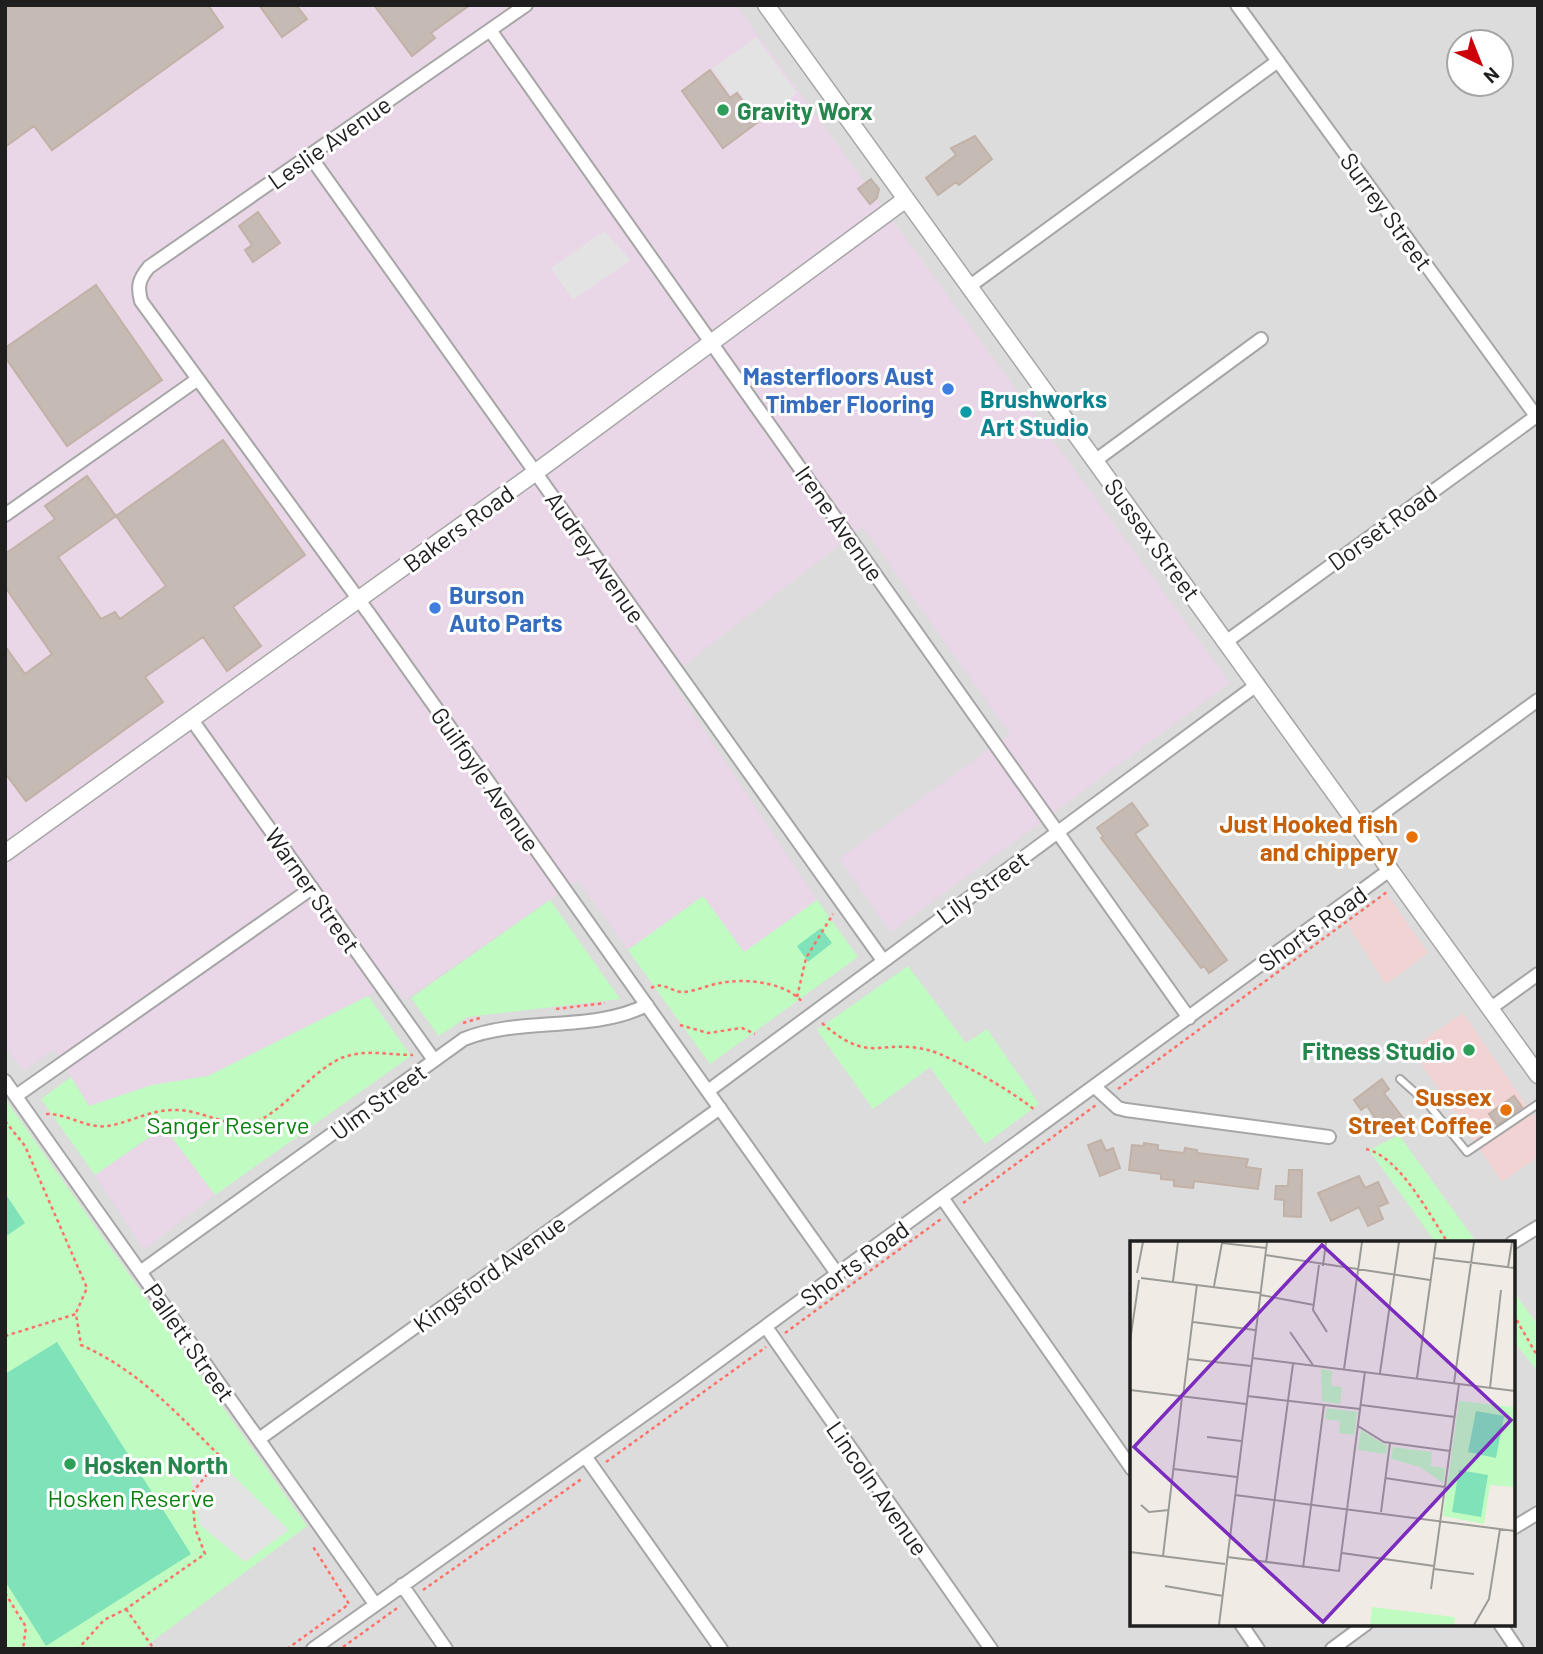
<svg xmlns="http://www.w3.org/2000/svg" width="1543" height="1654" font-family="Barlow,sans-serif">
<rect width="100%" height="100%" fill="#f0ece5"/>
<path fill="#dddcdc" fill-rule="evenodd" d="M 5,5 L 1538,5 L 1538,1649 L 5,1649 ZM 1459,42 L 1501,42 L 1501,84 L 1459,84 ZM 1132,1243 L 1513,1243 L 1513,1624 L 1132,1624 Z"/>
<path fill="#f1d3d3" d="M 1387,894 L 1428,953 L 1386,984 L 1347,924 Z
M 1463,1013 L 1538,1122 L 1538,1157 L 1502,1182 L 1411,1049 Z"/>
<path fill="#e9d6e7" d="M 5,5 L 736,5 L 1230,683 L 891,932 L 839,859 L 1010,734 L 863,527 L 669,677 L 817,900 L 744,953 L 703,896 L 628,950 L 578,880 L 404,1000 L 390,981 L 368,996 L 208,1076 L 152,1085 L 89,1106 L 54,1049 L 24,1071 L 5,1047 Z
M 165,1127 L 215,1195 L 144,1250 L 95,1175 Z"/>
<path fill="#c0fbc2" d="M 703,896 L 744,952 L 817,900 L 858,957 L 710,1064 L 628,950 Z
M 550,900 L 620,999 L 467,1017 L 439,1036 L 411,998 Z
M 908,966 L 966,1043 L 987,1029 L 1039,1104 L 985,1144 L 930,1067 L 873,1109 L 817,1030 Z
M 368,996 L 411,1056 L 215,1195 L 164,1127 L 95,1175 L 41,1099 L 71,1077 L 89,1106 L 152,1085 L 208,1076 Z
M 5,1099 L 307,1526 L 142,1649 L 5,1649 Z
M 1399,1135 L 1477,1243 L 1436,1243 L 1369,1150 Z
M 1513,1291 L 1538,1325 L 1538,1372 L 1513,1340 Z"/>
<path fill="#80e2b8" d="M 821,928 L 832,943 L 808,962 L 797,946 Z
M 5,1193 L 25,1223 L 5,1237 Z
M 57,1342 L 191,1554 L 46,1646 L 5,1581 L 5,1374 Z"/>
<path fill="#e3e3e3" d="M 756,37 L 797,93 L 760,121 L 738,91 L 731,95 L 712,69 Z
M 604,231 L 631,260 L 573,300 L 551,268 Z
M 212,1455 L 289,1530 L 245,1562 L 200,1525 L 190,1472 Z"/>
<path fill="#c5bbb4" stroke="#c2b1a6" stroke-width="2" d="M 5,5 L 208,5 L 223,27 L 52,150 L 34,126 L 5,147 Z
M 259,5 L 296,5 L 307,19 L 282,37 Z
M 374,5 L 470,5 L 431,33 L 435,38 L 412,56 Z
M 710,70 L 730,98 L 737,93 L 758,122 L 723,148 L 682,91 Z
M 975,136 L 992,159 L 959,185 L 956,182 L 938,195 L 926,178 L 956,155 L 951,148 Z
M 871,179 L 879,189 L 877,198 L 870,204 L 858,189 Z
M 258,212 L 280,243 L 253,262 L 245,250 L 252,245 L 239,226 Z
M 96,285 L 162,380 L 67,446 L 5,357 L 5,348 Z
M 223,440 L 305,555 L 233,607 L 261,646 L 227,671 L 203,637 L 145,677 L 163,702 L 26,801 L 5,773 L 5,646 L 25,674 L 52,654 L 5,587 L 5,554 L 55,519 L 45,506 L 87,476 L 116,516 L 58,557 L 101,619 L 115,612 L 120,619 L 166,586 L 116,516 Z
M 1132,803 L 1148,825 L 1135,834 L 1227,960 L 1209,973 L 1204,966 L 1201,968 L 1101,838 L 1103,836 L 1097,828 Z
M 1382,1079 L 1389,1089 L 1384,1093 L 1403,1118 L 1393,1125 L 1390,1121 L 1381,1127 L 1367,1106 L 1361,1110 L 1354,1100 Z
M 1514,1096 L 1522,1107 L 1497,1125 L 1489,1114 Z
M 1101,1140 L 1106,1151 L 1113,1148 L 1120,1168 L 1100,1176 L 1088,1145 Z
M 1144,1143 L 1158,1145 L 1158,1150 L 1184,1153 L 1185,1148 L 1197,1150 L 1197,1153 L 1248,1159 L 1246,1167 L 1261,1169 L 1258,1189 L 1194,1181 L 1193,1188 L 1174,1186 L 1174,1180 L 1161,1179 L 1161,1174 L 1129,1170 L 1132,1145 L 1144,1146 Z
M 1289,1170 L 1302,1170 L 1301,1217 L 1284,1216 L 1284,1200 L 1275,1199 L 1276,1186 L 1288,1186 Z
M 1359,1176 L 1365,1188 L 1378,1182 L 1388,1203 L 1378,1207 L 1383,1219 L 1368,1226 L 1359,1207 L 1331,1221 L 1318,1193 Z"/>
<g fill="none" stroke-linecap="round" stroke-linejoin="round">
<g stroke="#a6a6a6" stroke-width="10">
<path id="service" d="M 1400,1079 L 1428,1104 L 1467,1152 L 1538,1104"/>
</g>
<g stroke="#a6a6a6" stroke-width="16">
<path id="minor" d="M 526,5 L 149,267 C 139,279 137,286 141,301 L 370,615 L 838,1275
M 1237,5 L 1536,416
M 490,30 L 1189,1018
M 310,156 L 882,959
M 970,286 L 1278,61
M 1096,460 L 1261,339
M 5,515 L 198,379
M 1227,641 L 1538,415
M 192,720 L 434,1060
M 1361,829 L 1538,700
M 1491,1008 L 1538,974
M 5,1081 L 375,1604
M 1095,1087 L 1118,1108 L 1126,1110 L 1329,1137
M 708,1091 L 1258,684
M 16,1096 L 312,888
M 943,1199 L 1132,1469
M 1512,1243 L 1538,1227
M 140,1272 L 464,1039 C 522,1016 591,1033 647,1005
M 766,1327 L 991,1649
M 259,1439 L 720,1108
M 585,1456 L 721,1649
M 1513,1528 L 1538,1513
M 402,1585 L 446,1649
M 1241,1624 L 1258,1649
M 1500,1624 L 1517,1649
M 313,1649 L 680,1389 L 1391,869
M 1332,1649 L 1366,1624"/>
</g>
<g stroke="#a6a6a6" stroke-width="19">
<path id="tertiary" d="M 766,5 L 1538,1075
M 5,853 L 536,472 L 906,199"/>
</g>
<path stroke="#ff7067" stroke-width="2.5" stroke-dasharray="3.5 3.5" stroke-linecap="butt" d="M 651,988 C 663,981 670,991 682,992 C 694,992 708,985 720,983 C 745,978 787,982 803,1003
M 797,997 L 806,958 L 833,914
M 556,1009 L 605,1003
M 463,1023 L 483,1017
M 822,1023 C 871,1066 879,1038 928,1050 C 954,1057 1015,1093 1036,1111
M 680,1025 L 708,1033 L 742,1028 L 755,1034
M 1118,1089 L 1387,892
M 46,1114 C 67,1113 86,1129 108,1126 C 131,1122 152,1109 176,1110 C 201,1110 223,1126 249,1123 C 279,1119 310,1070 344,1057 C 367,1049 390,1055 413,1055
M 5,1121 L 25,1146 L 87,1288 L 76,1313
M 1366,1149 C 1399,1156 1429,1214 1448,1243
M 963,1203 L 1096,1105
M 1513,1314 L 1538,1357
M 785,1333 L 941,1219
M 5,1336 L 76,1314 L 81,1345 C 140,1371 176,1413 221,1457 L 192,1493 L 195,1528 L 205,1554 L 126,1609 L 104,1620 L 78,1649
M 606,1462 L 766,1347
M 423,1590 L 583,1478
M 5,1593 L 26,1627 L 23,1649
M 126,1609 L 154,1649
M 343,1647 L 400,1606
M 287,1649 L 349,1604 L 312,1545"/>
<use href="#service" stroke="#fff" stroke-width="6"/>
<use href="#minor" stroke="#fff" stroke-width="12"/>
<use href="#tertiary" stroke="#fff" stroke-width="16"/>
</g>
<g fill="#2e9e5b" stroke="#fff" stroke-width="2.5">
<circle cx="723" cy="110" r="7"/>
<circle cx="1469" cy="1050" r="7"/>
<circle cx="70" cy="1464" r="7"/>
</g>
<g fill="#3f7fe0" stroke="#fff" stroke-width="2.5">
<circle cx="948" cy="389" r="7"/>
<circle cx="435" cy="608" r="7"/>
</g>
<circle fill="#0f9aa8" stroke="#fff" stroke-width="2.5" cx="966" cy="412" r="7"/>
<g fill="#e8710a" stroke="#fff" stroke-width="2.5">
<circle cx="1412" cy="837" r="7"/>
<circle cx="1506" cy="1110" r="7"/>
</g>
<g text-anchor="middle" dominant-baseline="central" stroke-width="6" stroke-linejoin="round" paint-order="stroke">
<g font-size="24" font-weight="bold" fill="#27864d" stroke="#fff" text-anchor="start">
<text x="737" y="110">Gravity Worx</text>
<text x="1455" y="1050" text-anchor="end">Fitness Studio</text>
<text x="84" y="1464">Hosken North</text>
</g>
<g font-size="24" fill="#1f1f1f" stroke="#fff">
<text transform="translate(329 142) rotate(-35)">Leslie Avenue</text>
<text transform="translate(1387 211) rotate(54)">Surrey Street</text>
<text transform="translate(840 523) rotate(55)">Irene Avenue</text>
<text transform="translate(1382 527) rotate(-36)">Dorset Road</text>
<text transform="translate(458 528) rotate(-36)">Bakers Road</text>
<text transform="translate(1153 539) rotate(54)">Sussex Street</text>
<text transform="translate(596 557) rotate(55)">Audrey Avenue</text>
<text transform="translate(486 779) rotate(55)">Guilfoyle Avenue</text>
<text transform="translate(982 887) rotate(-36)">Lily Street</text>
<text transform="translate(313 890) rotate(55)">Warner Street</text>
<text transform="translate(1312 928) rotate(-36)">Shorts Road</text>
<text transform="translate(378 1101) rotate(-36)">Ulm Street</text>
<text transform="translate(854 1263) rotate(-36)">Shorts Road</text>
<text transform="translate(489 1273) rotate(-36)">Kingsford Avenue</text>
<text transform="translate(190 1342) rotate(55)">Pallett Street</text>
<text transform="translate(878 1488) rotate(55)">Lincoln Avenue</text>
</g>
<g font-size="24" font-weight="bold" fill="#366cbe" stroke="#fff" text-anchor="end">
<text x="934" y="375">Masterfloors Aust<tspan x="934" dy="28">Timber Flooring</tspan></text>
<text x="449" y="594" text-anchor="start">Burson<tspan x="449" dy="28">Auto Parts</tspan></text>
</g>
<g font-size="24" font-weight="bold" fill="#0d838f" stroke="#fff" text-anchor="start">
<text x="980" y="398">Brushworks<tspan x="980" dy="28">Art Studio</tspan></text>
</g>
<g font-size="24" font-weight="bold" fill="#c56008" stroke="#fff" text-anchor="end">
<text x="1398" y="823">Just Hooked fish<tspan x="1398" dy="28">and chippery</tspan></text>
<text x="1492" y="1096">Sussex<tspan x="1492" dy="28">Street Coffee</tspan></text>
</g>
<g font-size="24" fill="#07820c" stroke="#fff">
<text x="228" y="1124">Sanger Reserve</text>
<text x="131" y="1497">Hosken Reserve</text>
</g>
</g>
<g transform="translate(1130 1241)">
<rect width="385" height="385" fill="#f0ece5"/>
<path d="M 191,128 L 202,130 L 201,145 L 212,146 L 210,163 L 192,160 ZM 329,160 L 385,166 L 385,246 L 360,244 L 354,283 L 313,275 ZM 197,167 L 227,171 L 224,194 L 209,192 L 210,180 L 195,178 ZM 231,189 L 257,205 L 256,213 L 228,209 ZM 263,206 L 302,211 L 301,225 L 315,227 L 313,242 L 290,226 L 261,218 ZM 242,366 L 325,376 L 324,384 L 240,384 Z" fill="#c0fbc2"/>
<path d="M 346,170 L 374,175 L 366,217 L 338,211 ZM 329,229 L 358,234 L 351,276 L 322,271 Z" fill="#80e2b8"/>
<path fill="none" stroke="#9c9a96" stroke-width="2" d="M 135,14 L 300,39M 304,17 L 385,27M 189,24 L 183,69 L 197,91M 193,25 L 196,1M 378,26 L 382,1M 7,32 L 13,1M 11,37 L 130,52M 43,40 L 48,1M 84,45 L 92,2 L 136,7M 131,54 L 184,64M 63,81 L 125,89M 160,91 L 183,124M 0,100 L 9,39M 122,117 L 385,150M 58,118 L 121,125M 214,128 L 232,1M 250,132 L 269,1M 287,137 L 306,1M 324,142 L 344,1M 360,147 L 371,49M 0,149 L 116,163M 117,155 L 230,168M 53,156 L 67,43M 231,164 L 325,176M 228,185 L 254,201 L 320,210M 77,196 L 111,200M 44,228 L 107,236M 255,237 L 315,246M 105,254 L 385,290M 11,264 L 19,271 L 39,269M 251,271 L 260,202M 0,311 L 95,323M 212,312 L 304,325M 33,315 L 52,156M 97,316 L 209,330 L 235,130M 136,322 L 163,123M 173,327 L 194,164M 304,328 L 344,333M 35,345 L 93,355M 301,348 L 329,143M 89,384 L 137,1M 344,384 L 359,358 L 370,288"/>
<path fill="#7b2cbf" fill-opacity="0.15" stroke="#7b2cbf" stroke-width="3.5" d="M 192,4 L 381,179 L 193,381 L 4,206 Z"/>
<rect width="385" height="385" fill="none" stroke="#1f1f1f" stroke-width="3.5"/>
</g>
<rect width="1543" height="1654" fill="none" stroke="#1f1f1f" stroke-width="14"/>
<g transform="translate(1480 63) rotate(137)"><circle r="33" fill="#ffffff" stroke="#a5a5a5" stroke-width="2"/>
<path d="M0-5L12 26L0 18L-12 26Z" fill="#ce0009"/>
<text y="-10" font-size="19" font-weight="bold" text-anchor="middle" fill="#1f1f1f">N</text>
</g>
</svg>
